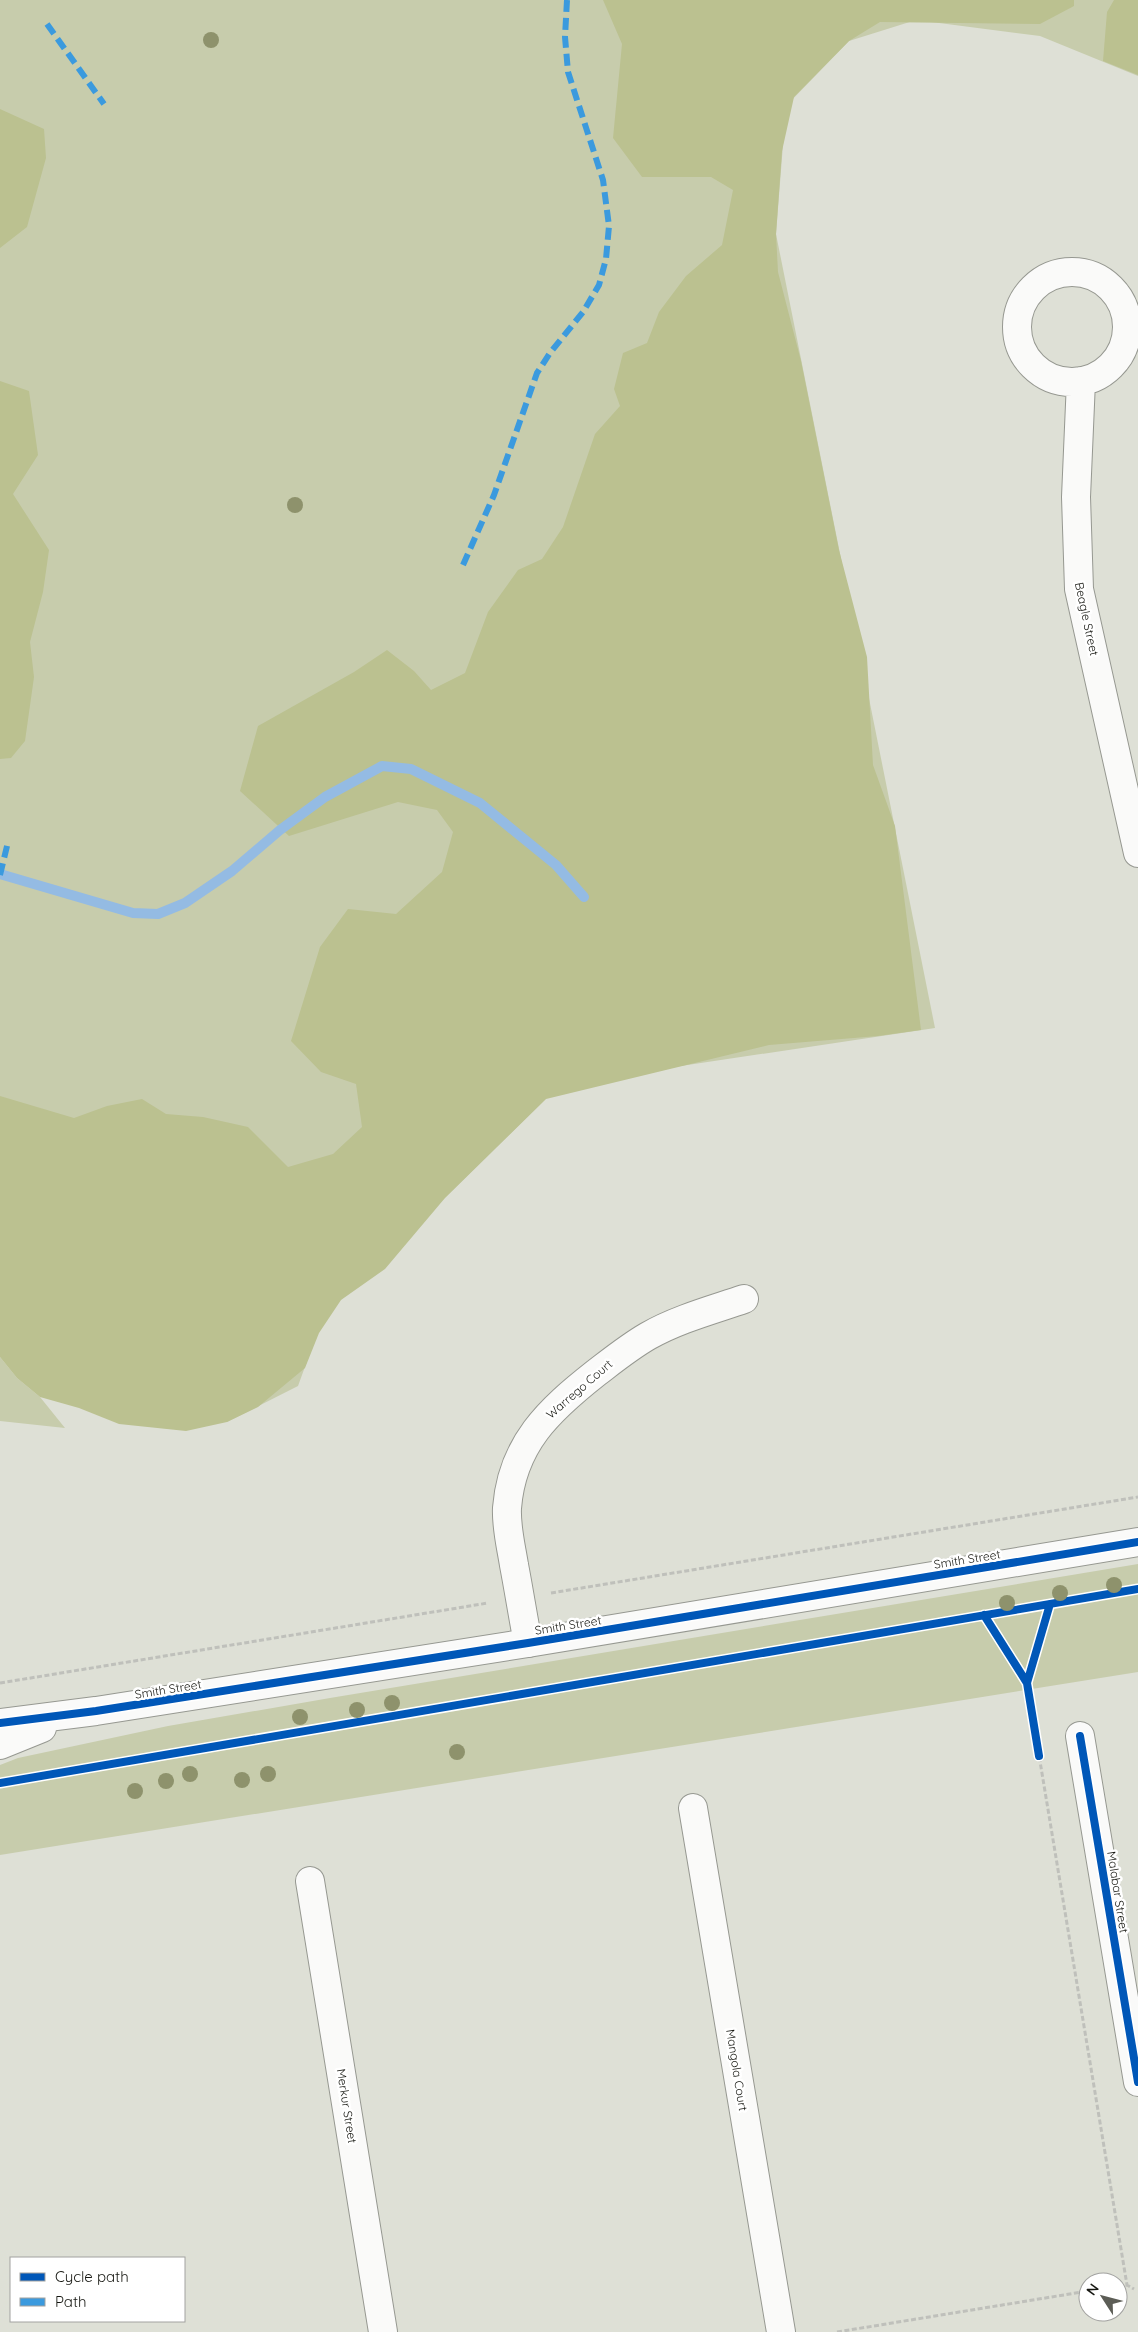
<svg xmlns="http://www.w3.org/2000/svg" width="1138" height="2332" font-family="Quicksand,sans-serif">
<rect width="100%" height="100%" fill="#dee0d6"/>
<path fill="#c7ccac" d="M 0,0 L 1138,0 L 1138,76 L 1040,36 L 916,20 L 849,41 L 786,106 L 776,234 L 935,1028 L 561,1084 L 323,1317 L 298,1386 L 227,1422 L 0,1326 Z
M 0,1357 L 17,1378 L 40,1397 L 65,1428 L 0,1421 Z
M 1138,1564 L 1138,1672 L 0,1855 L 0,1765 L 18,1758 L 168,1726 L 330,1698 Z"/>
<path fill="#bbc190" d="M 603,0 L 1074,0 L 1074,6 L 1040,24 L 880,22 L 849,41 L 794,97 L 782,151 L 776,234 L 778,272 L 801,361 L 839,550 L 867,657 L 873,765 L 895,826 L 921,1030 L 878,1036 L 769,1045 L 546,1099 L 445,1198 L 385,1269 L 341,1300 L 319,1333 L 305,1368 L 258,1407 L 227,1422 L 186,1431 L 119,1424 L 79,1408 L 40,1397 L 17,1378 L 0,1357 L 0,1096 L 74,1118 L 107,1106 L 142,1099 L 166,1114 L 203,1117 L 248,1127 L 288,1167 L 333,1154 L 362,1127 L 356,1084 L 321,1072 L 291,1041 L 320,947 L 348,909 L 396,914 L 442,872 L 453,832 L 437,810 L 398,802 L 289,836 L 240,791 L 258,726 L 354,672 L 387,650 L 414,671 L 431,690 L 465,673 L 488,612 L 518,570 L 542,559 L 563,527 L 595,434 L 620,406 L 614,389 L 623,353 L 647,343 L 659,312 L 686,276 L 722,245 L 733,190 L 711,177 L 642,177 L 613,138 L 622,44 Z
M 1114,0 L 1138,0 L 1138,75 L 1103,61 L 1107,12 Z
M 0,109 L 44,129 L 46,158 L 27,227 L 0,248 Z
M 0,381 L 29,391 L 38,455 L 13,494 L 49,550 L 43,592 L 30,642 L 34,677 L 25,741 L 11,758 L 0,759 Z"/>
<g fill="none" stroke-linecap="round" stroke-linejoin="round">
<path stroke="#94bbe3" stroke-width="10" d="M 0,874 L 133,913 L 158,914 L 185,903 L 232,871 L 280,830 L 325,797 L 382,766 L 411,769 L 480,803 L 556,865 L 584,897"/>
<g stroke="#969891" stroke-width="30">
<path id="minor" d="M1017 327a55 55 0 1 1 110 0a55 55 0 1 1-110 0Z
M 1081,381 L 1076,497 L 1079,589 L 1138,853
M 528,1643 C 523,1617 519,1591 514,1565 C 511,1546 506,1527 507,1508 C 512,1444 549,1410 596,1373 C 613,1360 629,1347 648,1336 C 678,1319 712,1310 744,1299
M 1080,1736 L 1138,2082
M 693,1808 L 781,2332
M 310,1881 L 383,2332"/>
</g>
<g stroke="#969891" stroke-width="30">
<path id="tertiary" d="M 0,1723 L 96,1711 L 528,1643 L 1138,1542
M 0,1745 L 42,1728"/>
</g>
<path stroke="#bfc0bb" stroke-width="3" stroke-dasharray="5 2.5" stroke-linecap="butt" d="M 551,1593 L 1138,1497
M 984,1615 L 1027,1683 L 1050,1604
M 0,1683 L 488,1603
M 1027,1683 L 1127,2285
M 1118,2286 L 1127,2285 L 1134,2289
M 837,2332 L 1088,2291"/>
<use href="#minor" stroke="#fafaf9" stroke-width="28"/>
<use href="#tertiary" stroke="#fafaf9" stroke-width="28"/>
<path stroke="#3b9ade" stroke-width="6" stroke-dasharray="12 6" stroke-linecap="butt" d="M 47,24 L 104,104
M 463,565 L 494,495 L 537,373 L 550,353 L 583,312 L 599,285 L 606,259 L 609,226 L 603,180 L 568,72 L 565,37 L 567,0
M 0,875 L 8,842"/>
<g stroke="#fff" stroke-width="11">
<path id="cycleway" d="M 984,1615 L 1027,1683 L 1050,1604
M 1027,1683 L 1039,1756
M 0,1723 L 96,1711 L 528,1643 L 1138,1542
M 1080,1736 L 1138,2082
M 0,1783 L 1138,1589"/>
</g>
<use href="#cycleway" stroke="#0057b8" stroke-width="8"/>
</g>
<g fill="#8e926c">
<circle cx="211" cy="40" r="8"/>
<circle cx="295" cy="505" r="8"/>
<circle cx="1114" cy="1585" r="8"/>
<circle cx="1060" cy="1593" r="8"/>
<circle cx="1007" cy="1603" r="8"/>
<circle cx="392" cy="1703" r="8"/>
<circle cx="357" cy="1710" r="8"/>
<circle cx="300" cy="1717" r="8"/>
<circle cx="457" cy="1752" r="8"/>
<circle cx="190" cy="1774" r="8"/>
<circle cx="268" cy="1774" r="8"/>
<circle cx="242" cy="1780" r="8"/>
<circle cx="166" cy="1781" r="8"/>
<circle cx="135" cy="1791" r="8"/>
</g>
<g text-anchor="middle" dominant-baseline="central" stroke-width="5" stroke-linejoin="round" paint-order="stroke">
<g font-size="12" fill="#161711" stroke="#fff">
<text transform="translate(1087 619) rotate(78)">Beagle Street</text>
<text transform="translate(579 1389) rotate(-41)">Warrego Court</text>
<text transform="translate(967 1559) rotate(-9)">Smith Street</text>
<text transform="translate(568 1625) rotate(-9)">Smith Street</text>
<text transform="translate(168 1689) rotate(-9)">Smith Street</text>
<text transform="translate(1118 1892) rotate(81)">Malabar Street</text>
<text transform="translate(737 2070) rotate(81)">Mangola Court</text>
<text transform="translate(347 2106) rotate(81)">Merkur Street</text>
</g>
</g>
<rect x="10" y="2257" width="175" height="65" fill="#ffffff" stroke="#a2a2a0"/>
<rect x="20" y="2273" width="25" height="8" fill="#0057b8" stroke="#a2a2a0"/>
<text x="55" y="2282" font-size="15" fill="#161711">Cycle path</text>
<rect x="20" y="2298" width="25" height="8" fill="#3b9ade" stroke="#a2a2a0"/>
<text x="55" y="2307" font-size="15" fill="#161711">Path</text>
<g transform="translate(1103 2297) rotate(306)"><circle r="24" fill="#ffffff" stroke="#a2a2a0"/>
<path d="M0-4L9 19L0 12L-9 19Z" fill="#5c5d56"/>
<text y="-8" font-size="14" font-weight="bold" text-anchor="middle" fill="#161711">N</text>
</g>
</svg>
